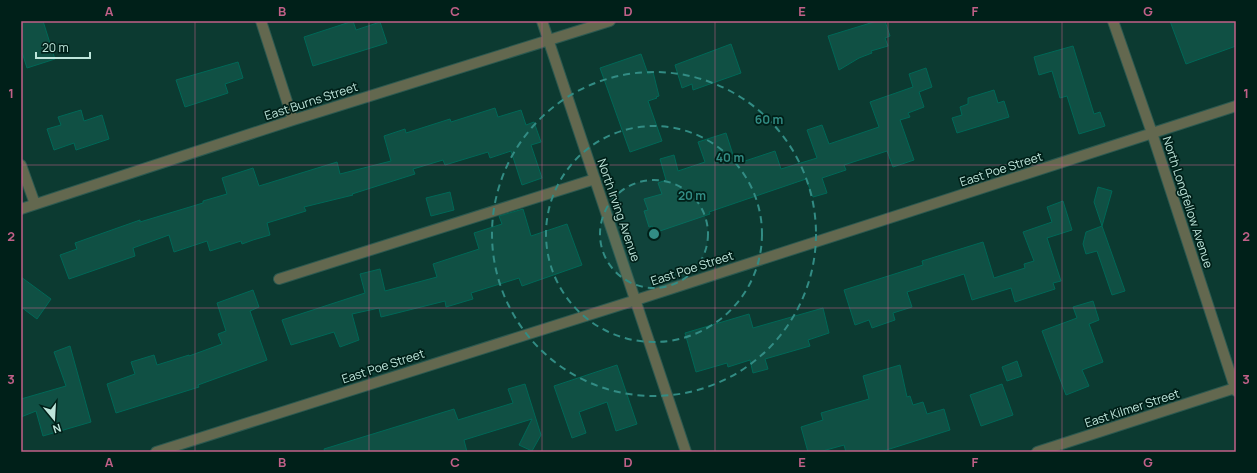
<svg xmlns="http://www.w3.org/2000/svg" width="1257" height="473" font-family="Manrope,sans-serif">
<rect width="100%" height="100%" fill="#0c3a31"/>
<path fill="#105044" stroke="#006857" d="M 21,21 L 43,21 L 55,59 L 27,68 L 21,49 Z
M 353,21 L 356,30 L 380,22 L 387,43 L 313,66 L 304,37 Z
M 877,21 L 885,21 L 890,36 L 885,38 L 888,46 L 871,51 L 872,53 L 859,58 L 839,70 L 828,36 Z
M 1170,21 L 1236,21 L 1236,46 L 1186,64 Z
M 731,44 L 741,73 L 693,90 L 692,84 L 682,88 L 675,65 Z
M 1073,46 L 1094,114 L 1100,112 L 1105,126 L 1079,134 L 1067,96 L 1060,98 L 1052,71 L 1039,75 L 1034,57 Z
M 641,54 L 648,74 L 653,72 L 659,96 L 656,97 L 657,98 L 648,101 L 662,141 L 630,152 L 600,68 Z
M 238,62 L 243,78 L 225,84 L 228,93 L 185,107 L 176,80 Z
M 926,68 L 932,87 L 919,92 L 924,107 L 908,113 L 910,117 L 900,120 L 914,160 L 893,167 L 887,151 L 844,165 L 846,170 L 822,178 L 827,193 L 813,197 L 806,179 L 709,212 L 710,214 L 654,233 L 652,226 L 649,227 L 644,211 L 648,210 L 644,199 L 662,194 L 658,183 L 666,180 L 660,159 L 674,155 L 678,171 L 705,162 L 698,142 L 726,133 L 736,164 L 775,151 L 781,169 L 817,158 L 807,130 L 822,125 L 829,144 L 879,127 L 870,102 L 913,87 L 909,74 Z
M 994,90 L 998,103 L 1004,101 L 1009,117 L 957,133 L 952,118 L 962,115 L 960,107 L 968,104 L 968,98 Z
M 495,108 L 498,117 L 521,110 L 526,125 L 534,122 L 541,142 L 531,145 L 542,178 L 522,185 L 511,151 L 490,158 L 488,152 L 445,165 L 443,160 L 413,169 L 415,174 L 352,194 L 353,195 L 304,207 L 306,211 L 267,223 L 270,235 L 253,240 L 242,244 L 241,241 L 210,251 L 207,241 L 174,252 L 169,235 L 133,248 L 135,256 L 69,279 L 60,255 L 77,249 L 75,243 L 140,220 L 140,222 L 203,203 L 203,201 L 227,194 L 222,178 L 253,168 L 259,186 L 337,162 L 340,174 L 391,161 L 384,136 L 405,129 L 406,133 L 450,119 L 451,122 Z
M 81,110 L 84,121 L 102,115 L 109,139 L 76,150 L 74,143 L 54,150 L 47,129 L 61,125 L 58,117 Z
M 1098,187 L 1112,191 L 1102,226 L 1125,291 L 1112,295 L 1097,251 L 1086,254 L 1083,244 L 1086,232 L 1102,226 L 1094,202 Z
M 450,192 L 454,210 L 431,216 L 426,198 Z
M 1063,201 L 1072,230 L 1047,238 L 1061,281 L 1053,283 L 1055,289 L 1015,302 L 1011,288 L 972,300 L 964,274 L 907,292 L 912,307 L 893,313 L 895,320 L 872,328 L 869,320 L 855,325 L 844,290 L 923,265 L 922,261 L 983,242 L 994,278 L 1025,268 L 1024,264 L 1034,261 L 1023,232 L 1052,222 L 1047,207 Z
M 523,209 L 531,236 L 567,224 L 582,265 L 522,286 L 519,278 L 471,293 L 473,299 L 446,307 L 445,301 L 381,317 L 379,308 L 352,314 L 359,340 L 340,347 L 334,332 L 291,345 L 282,320 L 365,293 L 360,274 L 380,269 L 385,291 L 437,277 L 433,264 L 479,249 L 474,233 L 502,224 L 499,216 Z
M 21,277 L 51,299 L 37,319 L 21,307 Z
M 253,290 L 259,307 L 250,311 L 267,360 L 198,385 L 199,387 L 116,413 L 107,384 L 135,374 L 131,362 L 154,355 L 157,365 L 189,355 L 189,356 L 222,344 L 218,334 L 226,331 L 217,303 Z
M 1093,301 L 1099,320 L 1089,324 L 1103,362 L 1082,370 L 1089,386 L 1066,395 L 1042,331 L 1077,318 L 1073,307 Z
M 823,308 L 829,333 L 808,340 L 810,346 L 765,359 L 768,369 L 753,373 L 750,360 L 728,367 L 727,363 L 696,372 L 685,333 L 749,314 L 753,328 Z
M 70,346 L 91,422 L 43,436 L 36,411 L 21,417 L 21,399 L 66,386 L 54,352 Z
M 1017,361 L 1022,376 L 1007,381 L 1002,367 Z
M 617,365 L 637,424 L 616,431 L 607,402 L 579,412 L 586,433 L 572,438 L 554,386 Z
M 900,365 L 907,397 L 910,396 L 913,405 L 923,402 L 927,414 L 944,409 L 950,430 L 880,452 L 846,452 L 844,445 L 819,452 L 808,452 L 801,427 L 823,420 L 821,413 L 869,399 L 863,376 Z
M 525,384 L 541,435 L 532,451 L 519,445 L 532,419 L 464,440 L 467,452 L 325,452 L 324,449 L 454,409 L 458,420 L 513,403 L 508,389 Z
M 1002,384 L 1013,415 L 981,426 L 970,395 Z"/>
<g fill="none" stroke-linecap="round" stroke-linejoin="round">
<g stroke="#2c5950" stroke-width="12">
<path id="minor" d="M 261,21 L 293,120
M 542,21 L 686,452
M 1113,21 L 1152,133 L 1236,391
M 21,165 L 35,204
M 21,209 L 293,120 L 610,21
M 279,279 L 595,179
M 156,452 L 636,300 L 1236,106
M 1037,452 L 1235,388"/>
</g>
<use href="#minor" stroke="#63684f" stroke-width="10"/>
</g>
<path fill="none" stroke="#c16088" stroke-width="1" stroke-opacity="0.55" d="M 195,21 L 195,452M 369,21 L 369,452M 542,21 L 542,452M 715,21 L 715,452M 888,21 L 888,452M 1062,21 L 1062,452M 21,165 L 1236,165M 21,308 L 1236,308"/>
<circle cx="654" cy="234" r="54" fill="#328c84" fill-opacity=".12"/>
<g fill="none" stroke="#328c84" stroke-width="2" stroke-dasharray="7 5">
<circle cx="654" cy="234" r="54"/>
<circle cx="654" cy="234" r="108"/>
<circle cx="654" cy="234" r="162"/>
</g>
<g text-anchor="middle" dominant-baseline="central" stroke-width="3.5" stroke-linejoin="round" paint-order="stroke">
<g font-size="12" fill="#bee5db" stroke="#002019">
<text transform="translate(311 101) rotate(-18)">East Burns Street</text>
<text transform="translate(1001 169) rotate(-18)">East Poe Street</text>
<text transform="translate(1188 202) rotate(72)">North Longfellow Avenue</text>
<text transform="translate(619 210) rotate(71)">North Irving Avenue</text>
<text transform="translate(692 268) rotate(-18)">East Poe Street</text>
<text transform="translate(383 366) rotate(-18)">East Poe Street</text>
<text transform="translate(1132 408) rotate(-18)">East Kilmer Street</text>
</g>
</g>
<circle cx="654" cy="234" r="6" fill="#328c84" stroke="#002019" stroke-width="2"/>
<g font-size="12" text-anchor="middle" font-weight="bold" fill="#328c84" stroke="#002019" stroke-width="3.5" stroke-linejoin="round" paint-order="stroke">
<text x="769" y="124">60 m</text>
<text x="730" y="162">40 m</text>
<text x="692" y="200">20 m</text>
</g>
<rect width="1257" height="473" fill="none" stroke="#002019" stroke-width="44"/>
<g transform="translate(54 419) rotate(162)" stroke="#002019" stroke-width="3" paint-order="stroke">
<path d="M0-3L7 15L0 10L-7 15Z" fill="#bee5db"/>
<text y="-6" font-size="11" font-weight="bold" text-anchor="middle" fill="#bee5db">N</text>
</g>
<path d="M36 52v6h54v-6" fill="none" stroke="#bee5db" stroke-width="2"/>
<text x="42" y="52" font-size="12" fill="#bee5db" stroke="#002019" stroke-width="3" paint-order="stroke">20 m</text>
<rect x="22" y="22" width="1213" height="429" fill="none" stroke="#c16088" stroke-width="1.5"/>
<g font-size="13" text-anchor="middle" font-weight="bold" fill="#c16088">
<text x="109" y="16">A</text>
<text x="282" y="16">B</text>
<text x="455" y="16">C</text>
<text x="628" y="16">D</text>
<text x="802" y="16">E</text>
<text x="975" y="16">F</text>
<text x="1148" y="16">G</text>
<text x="11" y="98">1</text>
<text x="1246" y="98">1</text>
<text x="11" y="241">2</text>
<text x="1246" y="241">2</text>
<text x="11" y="384">3</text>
<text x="1246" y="384">3</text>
<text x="109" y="467">A</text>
<text x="282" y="467">B</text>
<text x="455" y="467">C</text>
<text x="628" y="467">D</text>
<text x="802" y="467">E</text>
<text x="975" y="467">F</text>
<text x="1148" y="467">G</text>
</g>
</svg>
